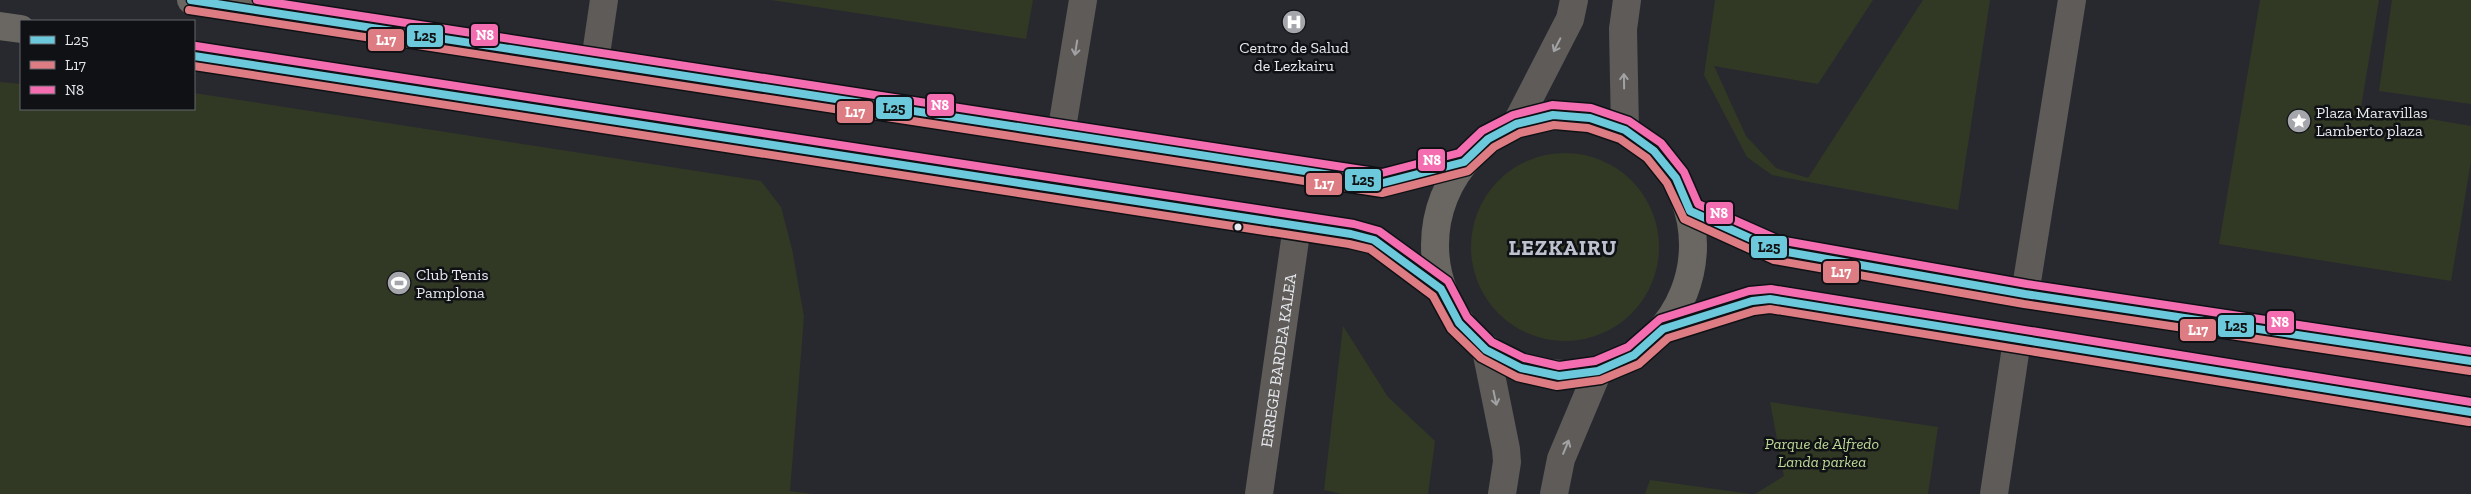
<svg xmlns="http://www.w3.org/2000/svg" width="2471" height="494" font-family="'Zilla Slab',serif">
<rect width="100%" height="100%" fill="#28292e"/>
<path fill="#313925" d="M 771,0 L 1033,0 L 1026,39 Z
M 1715,0 L 1873,0 L 1818,84 L 1714,66 L 1746,136 L 1776,168 L 1808,178 L 1923,0 L 1990,0 L 1958,210 L 1772,175 L 1747,157 L 1704,75 Z
M 2260,0 L 2379,0 L 2361,107 L 2471,126 L 2471,161 L 2451,281 L 2219,244 Z
M 2392,0 L 2471,0 L 2471,104 L 2379,91 Z
M 0,82 L 21,84 L 21,109 L 194,109 L 194,93 L 761,181 L 781,207 L 792,249 L 804,317 L 790,491 L 813,494 L 0,494 Z
M1471 247a94 94 0 1 1 188 0a94 94 0 1 1-188 0Z
M 1343,326 L 1388,397 L 1435,441 L 1428,494 L 1341,494 L 1324,490 Z
M 1770,402 L 1938,427 L 1928,494 L 1755,494 L 1784,476 Z
M 1650,480 L 1751,494 L 1645,494 Z"/>
<g fill="none" stroke-linecap="round" stroke-linejoin="round">
<g stroke="#5e5b58" stroke-width="28">
<path d="M 595,61 L 604,0"/>
<path d="M 1061,134 L 1083,0"/>
<path d="M 2025,294 L 2072,0"/>
<path id="s1" d="M 1259,494 L 1297,226"/>
<path d="M 1994,494 L 2017,340"/>
</g>
<path stroke="#5e5b58" stroke-width="28" d="M 1516,124 L 1570,19 L 1574,0
M 1625,130 L 1623,29 L 1627,0
M 1486,350 L 1506,449 L 1507,462 L 1502,494
M 1554,494 L 1561,459 L 1598,371"/>
<path stroke="#6a6762" stroke-width="28" d="M 191,0 L 1358,180 L 1383,183 L 1464,162
M 0,26 L 21,29
M 194,56 L 1351,234 L 1374,240 L 1441,289
M1435 245a129 129 0 1 1 258 0a129 129 0 1 1-258 0Z
M 1690,211 L 1776,250 L 2025,294 L 2471,361
M 1663,329 L 1752,301 L 1770,299 L 2471,412"/>
<g stroke="#0f1115" stroke-width="11">
<path id="bus-1" d="M 191,0 L 1383,183 L 1464,162 L 1488,139 L 1516,124 L 1553,115 L 1590,118 L 1625,130 L 1654,151 L 1676,178 L 1690,211 L 1776,250 L 2025,294 L 2471,361
M 194,56 L 1351,234 L 1374,240 L 1441,289 L 1459,323 L 1486,350 L 1521,368 L 1559,376 L 1598,371 L 1634,355 L 1663,329 L 1752,301 L 1770,299 L 2471,412"/>
</g>
<g stroke="#0f1115" stroke-width="11">
<path id="bus-2" d="M 189,10 L 1382,193 L 1468,171 L 1494,147 L 1520,133 L 1554,125 L 1588,128 L 1620,139 L 1647,158 L 1667,183 L 1684,219 L 1774,260 L 2024,304 L 2470,371
M 194,66 L 1349,244 L 1370,249 L 1433,296 L 1451,329 L 1481,358 L 1517,377 L 1557,386 L 1601,380 L 1639,364 L 1668,338 L 1754,311 L 1770,309 L 2469,422"/>
</g>
<g stroke="#0f1115" stroke-width="11">
<path id="bus-3" d="M 257,0 L 1382,173 L 1459,153 L 1482,131 L 1513,115 L 1552,105 L 1591,108 L 1629,121 L 1661,143 L 1684,172 L 1698,204 L 1779,240 L 2027,284 L 2471,351
M 196,46 L 1354,224 L 1379,231 L 1448,281 L 1467,317 L 1492,342 L 1524,358 L 1559,366 L 1595,361 L 1628,347 L 1660,319 L 1749,291 L 1771,289 L 2471,402"/>
</g>
<use href="#bus-1" stroke="#6bc9db" stroke-width="8"/>
<use href="#bus-2" stroke="#dd7c82" stroke-width="8"/>
<use href="#bus-3" stroke="#f36db0" stroke-width="8"/>
</g>
<defs><path id="oneway-shaft" d="M-6 0H5M1.5-3L5.5 0L1.5 3" fill="none" stroke-width="1.6" stroke-linecap="round" stroke-linejoin="round" transform="scale(1.25)"/></defs>
<g stroke="#a2a2a4">
<use href="#oneway-shaft" transform="translate(1557 45) rotate(117)"/>
<use href="#oneway-shaft" transform="translate(1076 48) rotate(99)"/>
<use href="#oneway-shaft" transform="translate(1624 81) rotate(-91)"/>
<use href="#oneway-shaft" transform="translate(1495 398) rotate(78)"/>
<use href="#oneway-shaft" transform="translate(1566 447) rotate(-67)"/>
</g>
<defs>
<g id="hospital-disc" transform="scale(1.25)"><circle r="9.5" fill="#a4a6ab" stroke="#0f1115"/><path d="M-5-5h3v3.5h4V-5h3V5h-3V1.5h-4V5h-3Z" fill="#fff"/></g>
<g id="sight-disc" transform="scale(1.25)"><circle r="9.5" fill="#a4a6ab" stroke="#0f1115"/><path d="M0-6L1.8-2.2L6-1.7L2.9 1.2L3.7 5.4L0 3.3L-3.7 5.4L-2.9 1.2L-6-1.7L-1.8-2.2Z" fill="#fff"/></g>
<g id="stadium-disc" transform="scale(1.25)"><circle r="9.5" fill="#a4a6ab" stroke="#0f1115"/><path d="M0-5a6.5 5 0 1 0 0 10a6.5 5 0 1 0 0-10ZM-3.5-1.8h7v3.6h-7Z" fill="#fff"/></g>
</defs>
<g fill-rule="evenodd">
<use href="#hospital-disc" x="1294" y="22"/>
<use href="#sight-disc" x="2299" y="121"/>
<use href="#stadium-disc" x="399" y="283"/>
</g>
<circle fill="#e7e9ef" stroke="#0f1115" stroke-width="2" cx="1238" cy="227" r="4.5"/>
<g text-anchor="middle" dominant-baseline="central" stroke-width="5" stroke-linejoin="round" paint-order="stroke">
<g font-size="16" fill="#e7e9ef" stroke="#0f1115" text-anchor="start">
<text x="1294" y="47" text-anchor="middle">Centro de Salud<tspan x="1294" dy="18">de Lezkairu</tspan></text>
<text x="2316" y="112">Plaza Maravillas<tspan x="2316" dy="18">Lamberto plaza</tspan></text>
<text x="416" y="274">Club Tenis<tspan x="416" dy="18">Pamplona</tspan></text>
</g>
<g font-size="16" fill="#e7e9ef" stroke="#0f1115">
<text stroke="none"><textPath href="#s1" startOffset="135">ERREGE BARDEA KALEA</textPath></text>
</g>
<g font-size="16" font-style="italic" fill="#bfd996" stroke="#0f1115">
<text x="1822" y="443">Parque de Alfredo<tspan x="1822" dy="18">Landa parkea</tspan></text>
</g>
<g font-size="21" font-weight="bold" letter-spacing="1" fill="#bec2ce" stroke="#0f1115">
<text x="1563" y="247">LEZKAIRU</text>
</g>
</g>
<g stroke="#0f1115" stroke-width="2">
<rect x="470" y="23" width="29" height="24" rx="5" fill="#f36db0"/>
<rect x="406" y="24" width="38" height="24" rx="5" fill="#6bc9db"/>
<rect x="367" y="28" width="38" height="24" rx="5" fill="#dd7c82"/>
<rect x="926" y="93" width="29" height="24" rx="5" fill="#f36db0"/>
<rect x="875" y="96" width="38" height="24" rx="5" fill="#6bc9db"/>
<rect x="836" y="100" width="38" height="24" rx="5" fill="#dd7c82"/>
<rect x="1417" y="148" width="29" height="24" rx="5" fill="#f36db0"/>
<rect x="1344" y="168" width="38" height="24" rx="5" fill="#6bc9db"/>
<rect x="1305" y="172" width="38" height="24" rx="5" fill="#dd7c82"/>
<rect x="1705" y="201" width="29" height="24" rx="5" fill="#f36db0"/>
<rect x="1750" y="235" width="38" height="24" rx="5" fill="#6bc9db"/>
<rect x="1822" y="260" width="38" height="24" rx="5" fill="#dd7c82"/>
<rect x="2266" y="310" width="29" height="24" rx="5" fill="#f36db0"/>
<rect x="2217" y="314" width="38" height="24" rx="5" fill="#6bc9db"/>
<rect x="2179" y="318" width="38" height="24" rx="5" fill="#dd7c82"/>
</g>
<g font-size="14" text-anchor="middle" font-weight="bold" fill="#fff">
<text x="485" y="40">N8</text>
<text x="386" y="45">L17</text>
<text x="940" y="110">N8</text>
<text x="855" y="117">L17</text>
<text x="1432" y="165">N8</text>
<text x="1324" y="189">L17</text>
<text x="1719" y="218">N8</text>
<text x="1841" y="277">L17</text>
<text x="2280" y="327">N8</text>
<text x="2198" y="335">L17</text>
</g>
<g font-size="14" text-anchor="middle" font-weight="bold" fill="#111">
<text x="425" y="41">L25</text>
<text x="894" y="113">L25</text>
<text x="1363" y="185">L25</text>
<text x="1769" y="252">L25</text>
<text x="2236" y="331">L25</text>
</g>
<rect x="20" y="20" width="175" height="90" fill="#0f1115" stroke="#65676c"/>
<rect x="30" y="36" width="25" height="8" fill="#6bc9db" stroke="#65676c"/>
<text x="65" y="45" font-size="15" fill="#e7e9ef">L25</text>
<rect x="30" y="61" width="25" height="8" fill="#dd7c82" stroke="#65676c"/>
<text x="65" y="70" font-size="15" fill="#e7e9ef">L17</text>
<rect x="30" y="86" width="25" height="8" fill="#f36db0" stroke="#65676c"/>
<text x="65" y="95" font-size="15" fill="#e7e9ef">N8</text>
</svg>
